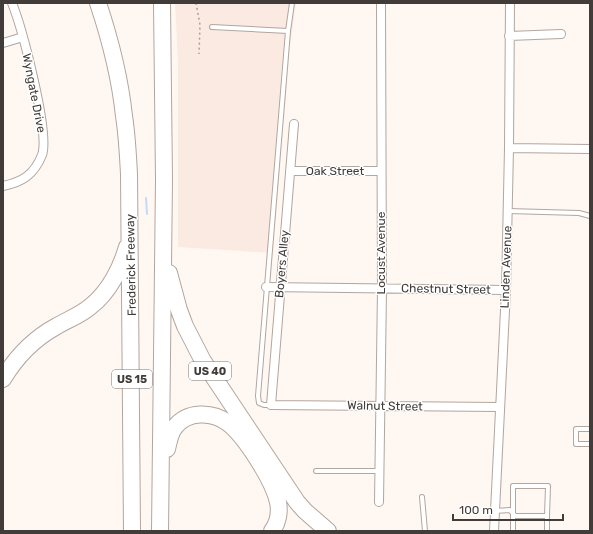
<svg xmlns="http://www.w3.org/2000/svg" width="593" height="534" font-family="Rubik,sans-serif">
<rect width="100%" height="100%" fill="#fff7f2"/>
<path fill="#fbeae1" d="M 175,3 L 296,3 L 290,47 L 273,253 L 178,247 L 178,62 Z"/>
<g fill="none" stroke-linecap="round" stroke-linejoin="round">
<path stroke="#c2dbf4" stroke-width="2" d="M 146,198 L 147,214"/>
<g stroke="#b2a69f" stroke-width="6">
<path id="lane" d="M 212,27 L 288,31
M 507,211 L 579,213 L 590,216
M 271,405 L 264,405 L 259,403 L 258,396 L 288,31 L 292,3
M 590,429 L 576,429 L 576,444 L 590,444
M 316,471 L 379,471
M 422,497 L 425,531
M 495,511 L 510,510 L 515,516 L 547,516 L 547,531
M 513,531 L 513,486 L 548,486 L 547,516"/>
</g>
<g stroke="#b2a69f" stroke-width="10">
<path id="street" d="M 509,36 L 561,34
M 3,43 L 23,37
M 294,124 L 271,405 L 499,407
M 509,148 L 590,149
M 290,171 L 381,171
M 3,186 C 22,182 34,175 42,155 C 50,133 22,28 12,3
M 266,287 L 506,290
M 379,502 L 382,289 L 381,3
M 494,531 L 506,290 L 509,148 L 510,3"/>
</g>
<g stroke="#b2a69f" stroke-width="18">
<path id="highway" d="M 98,3 C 110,39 120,78 124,116 C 127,135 128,155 129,174 L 132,531
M 169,273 L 179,310 L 185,326 L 203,361 L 297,502 L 305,511 L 328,531
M 3,379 C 16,357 35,338 57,326 C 69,319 81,315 91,306 C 109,292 121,268 127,247
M 167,449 C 169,441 170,433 175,427 C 187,411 212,411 228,423 C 245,436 273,480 278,502 C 280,512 278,523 272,531
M 160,531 L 164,180 L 162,3"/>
</g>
<path stroke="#a69f9b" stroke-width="1.5" stroke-dasharray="2 3" stroke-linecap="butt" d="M 196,3 L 200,25 L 199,54"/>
<use href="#lane" stroke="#fff" stroke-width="4"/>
<use href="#street" stroke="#fff" stroke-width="8"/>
<use href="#highway" stroke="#fff" stroke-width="16"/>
</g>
<g text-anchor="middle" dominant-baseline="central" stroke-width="3" stroke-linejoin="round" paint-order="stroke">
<g fill="#fff" stroke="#7a7674" stroke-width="1">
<rect x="189" y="362" width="42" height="18" rx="3"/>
<rect x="112" y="370" width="40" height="18" rx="3"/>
</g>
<g font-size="11" font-weight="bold" fill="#413c39">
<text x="210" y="371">US 40</text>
<text x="132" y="379">US 15</text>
</g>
<g font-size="12" fill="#413c39" stroke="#fff">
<text transform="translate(34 93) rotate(79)">Wyngate Drive</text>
<text x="335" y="171">Oak Street</text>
<text transform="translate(381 253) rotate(-90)">Locust Avenue</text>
<text transform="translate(282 264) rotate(-85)">Boyers Alley</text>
<text transform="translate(131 265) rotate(-91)">Frederick Freeway</text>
<text transform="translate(506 267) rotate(-88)">Linden Avenue</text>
<text transform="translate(446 289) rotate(1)">Chestnut Street</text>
<text transform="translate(385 406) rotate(1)">Walnut Street</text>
</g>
</g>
<rect width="593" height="534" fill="none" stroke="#413c39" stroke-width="8"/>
<path d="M453 514v6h110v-6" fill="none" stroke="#413c39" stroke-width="2"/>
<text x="459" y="514" font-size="12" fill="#413c39" stroke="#ffffff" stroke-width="3" paint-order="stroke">100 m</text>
</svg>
